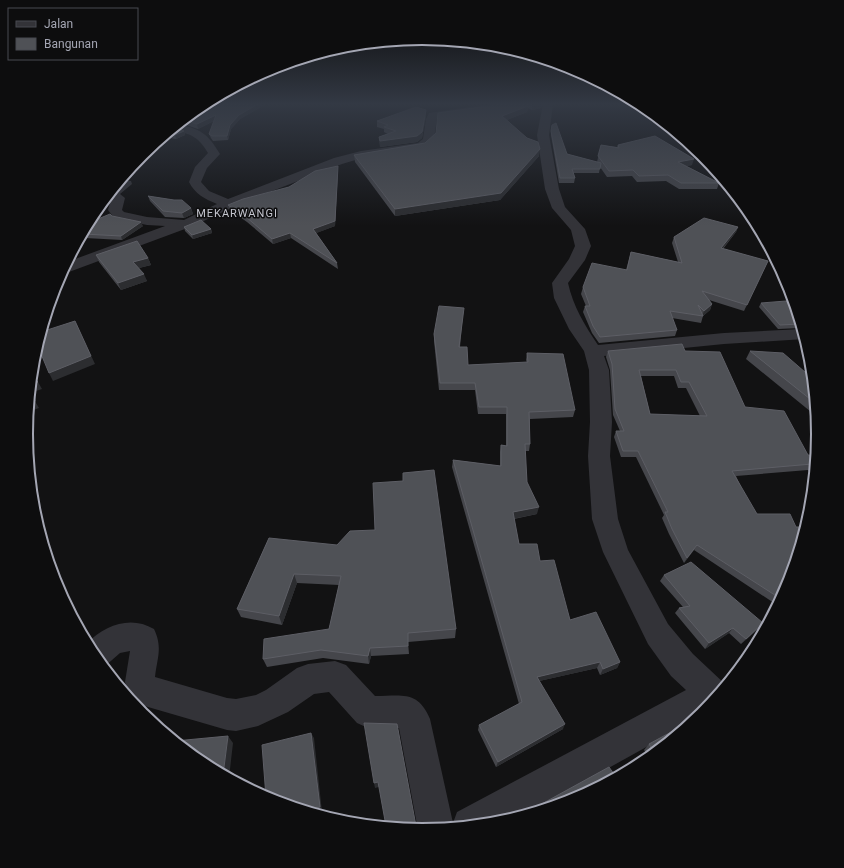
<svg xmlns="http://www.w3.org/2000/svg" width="844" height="868" font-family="Roboto,sans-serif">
<rect width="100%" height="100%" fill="#121213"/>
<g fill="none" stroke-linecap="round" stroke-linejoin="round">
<path fill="#333338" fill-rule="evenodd" d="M 489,104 L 517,104 L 512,107 L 437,118 L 434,139 L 425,148 L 362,158 L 342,164 L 244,202 L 193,226 L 69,272 L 61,273 L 67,262 L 165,226 L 147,225 L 114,218 L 108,210 L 111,199 L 107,197 L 121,180 L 131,181 L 132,184 L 120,194 L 125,198 L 122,210 L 124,212 L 147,217 L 184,220 L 217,204 C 205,199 195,194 189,182 L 195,167 L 208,153 C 198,136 191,134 172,130 L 178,124 C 201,129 208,134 220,154 L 207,168 L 201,182 L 209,191 L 228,199 L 334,158 L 361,151 L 418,143 L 423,139 L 426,119 L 429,113 Z
M 543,104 L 553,104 L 549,135 L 559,189 L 565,207 L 585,229 L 591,246 L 585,260 L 568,283 C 573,306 585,326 598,345 L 724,333 L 802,329 L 805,339 L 724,344 L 604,356 L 609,370 L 612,422 L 610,456 L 618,519 L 628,550 L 668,624 L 693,654 L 726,685 L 702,714 L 695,720 L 524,815 L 499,822 L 418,830 L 399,728 L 368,728 L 357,723 L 329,692 L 314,694 L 288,712 L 258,726 L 236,731 L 227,730 L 148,707 L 133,700 L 130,696 L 125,682 L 130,651 L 120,653 L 104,667 L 93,654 L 87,643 C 105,625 131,615 154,629 C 163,648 157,658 155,677 L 227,698 L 236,699 L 256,695 L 266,690 L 297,668 L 308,664 L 335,661 L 346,665 L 375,696 C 402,696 418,690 430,719 L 453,823 L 457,812 L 686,690 L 671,676 L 648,644 L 603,552 L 592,519 L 588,456 L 590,422 L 589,370 L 584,351 L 569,329 L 554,298 L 552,283 L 569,259 L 575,246 L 571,230 L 552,208 L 545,189 L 537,135 Z"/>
</g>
<path fill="#45464b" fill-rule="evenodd" d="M 203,104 L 266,104 L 240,119 L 231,129 L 228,140 L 213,141 L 211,138 L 209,134 L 214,121 L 198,129 L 180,123 Z
M 503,104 L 542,104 L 541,108 L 532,110 L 528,108 L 527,112 L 507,120 L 539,156 L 500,200 L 395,216 L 355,162 L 354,155 L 425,143 Z
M 426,116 L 422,138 L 417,142 L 380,147 L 379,137 L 388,134 L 384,132 L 384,129 L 377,127 L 377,121 Z
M 552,125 L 567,154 L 597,162 L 601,145 L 617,147 L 618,145 L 692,165 L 686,166 L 719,183 L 717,189 L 679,189 L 666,181 L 637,182 L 632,176 L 607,177 L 600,167 L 599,173 L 573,173 L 575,178 L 574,183 L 559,183 L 551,135 Z
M 174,127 L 184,131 L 185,135 L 176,139 L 163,137 Z
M 338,166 L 338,171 L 335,226 L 316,233 L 337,263 L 338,269 L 291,238 L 273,244 L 247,222 L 230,210 L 228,205 L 289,187 Z
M 148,196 L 174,200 L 191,208 L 193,214 L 184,218 L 165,217 L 150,201 Z
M 112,216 L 143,226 L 122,240 L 85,238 L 83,234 Z
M 184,227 L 211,229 L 212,233 L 193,239 L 185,231 Z
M 738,227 L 736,232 L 723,249 L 768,261 L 744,311 L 709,300 L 712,304 L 710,310 L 703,316 L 701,323 L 672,318 L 677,330 L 675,336 L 599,343 L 592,333 L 583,312 L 585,306 L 586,306 L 581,294 L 583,287 L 626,270 L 631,252 L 678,262 L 672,243 L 674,237 Z
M 96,255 L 148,258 L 151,265 L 139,268 L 147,281 L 121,290 L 99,262 Z
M 761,303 L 800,324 L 801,326 L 800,328 L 778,329 L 759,307 Z
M 463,314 L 460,347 L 468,365 L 527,363 L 526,360 L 527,353 L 575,410 L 573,417 L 530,419 L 530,444 L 529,451 L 525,451 L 527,482 L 537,514 L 514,519 L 519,544 L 540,561 L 570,620 L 620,662 L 617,668 L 600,675 L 597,668 L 539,681 L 563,729 L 496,767 L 478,730 L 479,725 L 519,704 L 452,467 L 453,460 L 500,466 L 500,452 L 501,445 L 506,446 L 506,414 L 478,414 L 475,390 L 439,390 L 434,341 L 434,334 Z
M 608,351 L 685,351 L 745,407 L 808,455 L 816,456 L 814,479 L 808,470 L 736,476 L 788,586 L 777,605 L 694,550 L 684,563 L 669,534 L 662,518 L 664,515 L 636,457 L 621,457 L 614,437 L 616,431 L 620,431 L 613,415 L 610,370 L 606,357 ZM 641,376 L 674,376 L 678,388 L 686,388 L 700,416 L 650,414 Z
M 750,351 L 813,379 L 816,416 L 746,359 Z
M 269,538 L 456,629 L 455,638 L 408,642 L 409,654 L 371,656 L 369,664 L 323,658 L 267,667 L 263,659 L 329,629 L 339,585 L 297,583 L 282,625 L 241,617 L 237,609 Z
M 664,575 L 758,629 L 741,644 L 729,633 L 705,649 L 675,613 L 679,608 L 683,607 L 660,581 Z
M 676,736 L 649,757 L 644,750 L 649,744 Z
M 573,800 L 535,811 L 538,806 Z"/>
<path fill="#2c2d30" d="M 258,104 L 266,104 L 240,119 L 231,129 L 228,140 L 227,136 L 230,125 L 239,115 Z
M 532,104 L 542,104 L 541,108 L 532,110 Z
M 528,106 L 527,112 L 502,122 L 502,116 Z
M 426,110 L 426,116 L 422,138 L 417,142 L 380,147 L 380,141 Z
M 216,115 L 217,119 L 198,129 L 197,124 Z
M 184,131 L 185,135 L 176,139 L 175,135 Z
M 540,149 L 539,156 L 500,200 L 395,216 L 395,209 Z
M 694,159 L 692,165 L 676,168 L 678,162 Z
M 338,166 L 338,171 L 335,226 L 314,234 L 313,229 Z
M 191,208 L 193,214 L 184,218 L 182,213 Z
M 141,222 L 143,226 L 122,240 L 121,236 Z
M 738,227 L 736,232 L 718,254 L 721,248 Z
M 211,229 L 212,233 L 193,239 L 192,235 Z
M 290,233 L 291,238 L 273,244 L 272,239 Z
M 148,258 L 151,265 L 135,269 L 133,262 Z
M 144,274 L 147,281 L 121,290 L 118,283 Z
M 712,304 L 710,310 L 703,316 L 702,316 L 704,311 Z
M 75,321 L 95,364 L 53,381 L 49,373 Z
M 38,382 L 42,389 L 30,393 L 39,408 L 28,412 L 31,384 Z
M 539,507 L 537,514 L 512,519 L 513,512 Z
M 697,545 L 694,550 L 684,563 L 687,558 Z
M 294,574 L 297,583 L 282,625 L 279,616 Z
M 763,623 L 758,629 L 741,644 L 746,639 Z
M 733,628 L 729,633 L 705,649 L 709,643 Z
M 370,648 L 371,656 L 369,664 L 368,656 Z
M 600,662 L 597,668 L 535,682 L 537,677 Z
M 620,662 L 617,668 L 600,675 L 603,669 Z
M 565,724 L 563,729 L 496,767 L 498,762 Z
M 311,733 L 314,738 L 322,812 L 316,814 L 307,811 Z
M 228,736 L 233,743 L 229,778 L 223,775 Z
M 378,782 L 379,787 L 375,788 L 374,783 Z"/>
<path fill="#4f5156" stroke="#5d5e65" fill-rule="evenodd" d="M 203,104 L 258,104 L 239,115 L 230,125 L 227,136 L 212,136 L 209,134 L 216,115 L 197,124 L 183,120 Z
M 503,104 L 527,104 L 528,106 L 502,116 L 527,138 L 538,142 L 540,149 L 501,193 L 395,209 L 354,155 L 425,143 L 436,133 L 438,113 Z
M 416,107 L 426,110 L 422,132 L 417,136 L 380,141 L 379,137 L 396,131 L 384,127 L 388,125 L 377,121 Z
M 556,123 L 567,154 L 601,163 L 600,169 L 572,169 L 575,178 L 560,178 L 551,131 L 552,125 Z
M 174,127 L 184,131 L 175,135 L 167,133 Z
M 655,136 L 694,159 L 678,162 L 719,183 L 681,183 L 668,175 L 639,176 L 633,170 L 609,171 L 598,156 L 601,145 L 619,148 L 618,145 Z
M 338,166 L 335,221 L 313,229 L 337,263 L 290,233 L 272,239 L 246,217 L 228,205 L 243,199 L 289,187 L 315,171 Z
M 148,196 L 174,200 L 182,200 L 191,208 L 182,213 L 163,211 Z
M 110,214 L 112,216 L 141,222 L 121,236 L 83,234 L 98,219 Z
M 704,218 L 738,227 L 721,248 L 768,261 L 747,305 L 702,291 L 712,304 L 704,311 L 698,305 L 703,316 L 670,311 L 677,330 L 600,337 L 593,326 L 585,306 L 590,306 L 583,287 L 592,263 L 627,270 L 631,252 L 682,263 L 674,237 Z
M 201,220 L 211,229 L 192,235 L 184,227 Z
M 137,241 L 148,258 L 133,262 L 144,274 L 118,283 L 96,255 Z
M 786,301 L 799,319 L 800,324 L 780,325 L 761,303 Z
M 439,306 L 464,308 L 459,347 L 467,347 L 468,365 L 528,362 L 527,353 L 563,354 L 575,410 L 529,412 L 530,444 L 525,444 L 527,482 L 539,507 L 513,512 L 519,544 L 537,544 L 540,561 L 554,560 L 570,620 L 596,612 L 620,662 L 603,669 L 600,662 L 537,677 L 565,724 L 498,762 L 479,725 L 522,702 L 453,460 L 501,466 L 501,445 L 507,446 L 507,407 L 479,407 L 475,383 L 440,383 L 434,334 Z
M 75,321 L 91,356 L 49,373 L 37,344 L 41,332 Z
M 682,344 L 685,351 L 720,352 L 745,407 L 784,411 L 808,455 L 816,456 L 815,468 L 812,464 L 732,471 L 757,514 L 790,514 L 796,527 L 806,527 L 788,586 L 781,599 L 697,545 L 687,558 L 672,529 L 665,512 L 668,512 L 638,451 L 623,451 L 616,431 L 624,431 L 615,409 L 612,364 L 608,351 ZM 639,370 L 676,370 L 681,382 L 689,382 L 707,416 L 650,414 Z
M 750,351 L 783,353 L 813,379 L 815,403 Z
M 32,377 L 38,382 L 31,384 Z
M 30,393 L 35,401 L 29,403 Z
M 434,470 L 456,629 L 408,633 L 408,646 L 370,648 L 368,656 L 321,650 L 263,659 L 264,639 L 329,629 L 341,576 L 294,574 L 279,616 L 237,609 L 269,538 L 337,545 L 350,531 L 375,530 L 373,483 L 403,481 L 403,473 Z
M 691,562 L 763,623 L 746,639 L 733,628 L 709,643 L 679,608 L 690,606 L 664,575 Z
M 364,723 L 397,724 L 416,826 L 421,827 L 421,830 L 386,826 L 378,782 L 374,783 Z
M 673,731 L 676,736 L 655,753 L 649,744 Z
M 311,733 L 320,807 L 307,811 L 270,800 L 266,797 L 262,745 Z
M 228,736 L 223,775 L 202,763 L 175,741 Z
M 609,767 L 616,777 L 573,800 L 539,810 L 538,806 Z"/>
<linearGradient id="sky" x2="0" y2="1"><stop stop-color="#0a0a0a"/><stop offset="0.46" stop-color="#333944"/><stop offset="1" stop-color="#333944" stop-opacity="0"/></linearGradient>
<rect width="844" height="226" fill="url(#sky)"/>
<g text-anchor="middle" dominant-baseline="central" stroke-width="3" stroke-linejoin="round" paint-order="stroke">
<g font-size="11" letter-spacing="1" fill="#c5c6cf" stroke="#0d0d0e">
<text x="237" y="213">MEKARWANGI</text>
</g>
</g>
<path d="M0 0H844V868H0ZM33 434a389 389 0 1 1 778 0a389 389 0 1 1-778 0Z" fill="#0d0d0e" fill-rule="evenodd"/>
<path fill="none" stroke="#a4a6b3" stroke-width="2" d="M33 434a389 389 0 1 1 778 0a389 389 0 1 1-778 0Z"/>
<rect x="8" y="8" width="130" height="52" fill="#0d0d0e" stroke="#494a50"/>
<rect x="16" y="21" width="20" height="6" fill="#333338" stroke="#494a50"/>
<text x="44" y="28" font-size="12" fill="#a4a6b3">Jalan</text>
<rect x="16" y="38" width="20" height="12" fill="#4f5156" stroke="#494a50"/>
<text x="44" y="48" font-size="12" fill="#a4a6b3">Bangunan</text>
</svg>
